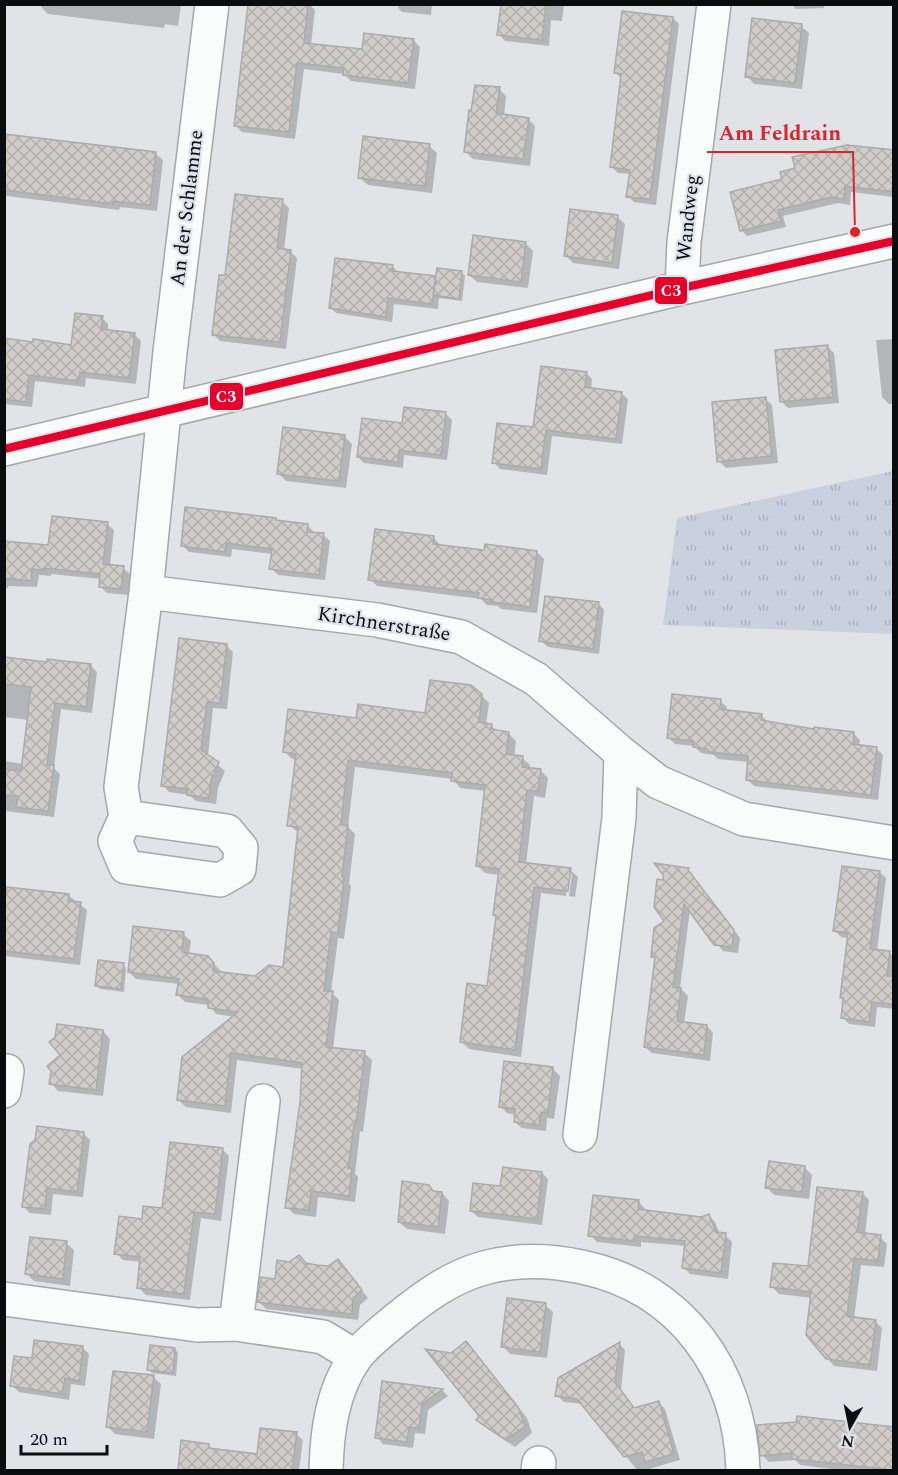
<svg xmlns="http://www.w3.org/2000/svg" width="898" height="1475" font-family="Spectral,serif">
<defs>
<pattern id="grass-tufts" width="24" height="20" patternUnits="userSpaceOnUse" patternTransform="scale(1.5)"><rect width="24" height="20" fill="#c9d1de"/><path d="M3 7l-1-3M5 7V3M7 7l1-3M15 17l-1-3M17 17v-4M19 17l1-3" fill="none" stroke="#abb2bd"/></pattern>
<pattern id="building-cross-hatch" width="8" height="8" patternUnits="userSpaceOnUse" patternTransform="scale(1.5)"><rect width="8" height="8" fill="#d0cdc9"/><path d="M0 0l8 8M0 8l8-8" fill="none" stroke="#b1afab"/></pattern>
</defs>
<rect width="100%" height="100%" fill="#e1e3e7"/>
<path fill="url(#grass-tufts)" d="M 893,471 L 893,634 L 663,625 L 677,518 Z"/>
<path fill="#0003" d="M 42,4 L 181,4 L 178,26 L 165,24 L 164,28 L 48,14 L 41,7 Z
M 249,4 L 309,4 L 315,10 L 311,45 L 363,50 L 413,40 L 420,47 L 415,89 L 351,81 L 344,74 L 304,69 L 295,139 L 242,132 L 235,125 Z
M 399,4 L 432,4 L 431,15 L 402,12 L 398,8 Z
M 502,4 L 564,4 L 562,21 L 551,20 L 549,46 L 505,41 L 499,34 Z
M 791,4 L 823,4 L 824,8 L 796,9 Z
M 673,18 L 679,24 L 656,205 L 634,202 L 628,196 L 631,174 L 618,173 L 612,167 L 622,79 L 615,72 Z
M 801,26 L 809,33 L 802,89 L 754,84 L 747,76 Z
M 499,89 L 506,96 L 504,116 L 528,119 L 535,126 L 530,166 L 473,159 L 465,151 Z
M 429,146 L 437,153 L 432,193 L 368,185 L 360,178 Z
M 894,152 L 894,197 L 851,192 L 850,205 L 838,203 L 783,216 L 786,227 L 747,236 L 741,230 L 732,193 Z
M 4,153 L 156,154 L 163,160 L 157,211 L 120,207 L 119,210 L 7,196 L 4,193 Z
M 282,201 L 289,208 L 284,250 L 290,251 L 297,258 L 286,349 L 220,341 L 213,334 L 227,277 Z
M 617,217 L 625,224 L 619,269 L 573,263 L 566,256 Z
M 525,243 L 533,251 L 528,288 L 477,282 L 469,275 Z
M 392,266 L 398,272 L 437,280 L 461,272 L 465,276 L 462,301 L 439,298 L 438,309 L 394,304 L 392,322 L 336,313 L 330,307 Z
M 102,318 L 108,324 L 108,331 L 134,334 L 141,341 L 136,384 L 86,378 L 85,387 L 35,381 L 32,407 L 4,404 L 4,340 L 73,347 Z
M 894,339 L 894,404 L 889,404 L 882,397 L 876,340 Z
M 827,346 L 834,353 L 839,403 L 788,408 L 782,402 Z
M 586,373 L 592,379 L 591,390 L 621,393 L 628,399 L 622,444 L 552,436 L 547,475 L 500,469 L 494,462 L 534,429 Z
M 765,399 L 772,405 L 778,463 L 726,468 L 719,461 Z
M 446,414 L 452,420 L 447,460 L 404,455 L 403,468 L 364,463 L 358,457 L 403,425 Z
M 344,436 L 352,444 L 346,488 L 286,481 L 278,473 Z
M 278,522 L 308,526 L 314,532 L 323,535 L 330,541 L 325,580 L 278,575 L 271,568 L 273,554 L 232,549 L 231,557 L 189,552 L 182,545 Z
M 107,524 L 114,530 L 110,566 L 123,568 L 130,574 L 128,595 L 107,593 L 100,586 L 101,579 L 51,574 L 51,576 L 39,575 L 37,587 L 8,586 L 8,588 L 4,588 L 4,542 L 50,547 Z
M 434,538 L 441,546 L 486,552 L 537,552 L 544,559 L 537,613 L 501,609 L 498,606 L 487,605 L 481,599 L 377,586 L 370,579 Z
M 598,603 L 604,610 L 599,654 L 548,647 L 541,641 Z
M 226,645 L 233,652 L 227,709 L 213,708 L 208,756 L 225,771 L 218,788 L 216,804 L 196,801 L 189,795 L 169,792 L 163,785 Z
M 4,658 L 48,664 L 90,665 L 97,672 L 92,713 L 61,709 L 54,768 L 60,774 L 54,817 L 4,811 L 4,761 L 24,764 L 29,720 L 4,717 Z
M 481,695 L 489,703 L 486,725 L 491,725 L 498,732 L 508,733 L 516,741 L 514,757 L 522,758 L 530,765 L 529,769 L 541,771 L 548,778 L 545,798 L 534,796 L 526,865 L 570,870 L 578,877 L 575,897 L 569,896 L 572,874 L 569,874 L 566,896 L 541,893 L 521,1057 L 469,1049 L 462,1042 L 489,987 L 497,918 L 494,915 L 499,875 L 485,873 L 478,866 L 486,791 L 460,788 L 453,779 L 355,767 L 348,827 L 355,834 L 349,884 L 351,886 L 344,939 L 338,938 L 331,992 L 339,1000 L 333,1049 L 364,1053 L 372,1060 L 363,1132 L 360,1131 L 355,1174 L 358,1177 L 355,1202 L 318,1197 L 316,1217 L 294,1214 L 287,1207 L 301,1102 L 303,1069 L 237,1060 L 231,1113 L 186,1107 L 178,1100 L 234,1017 L 216,1014 L 209,1005 L 185,1002 L 178,995 L 179,984 L 136,979 L 129,972 L 183,934 L 191,941 L 189,954 L 207,957 L 221,971 L 221,974 L 256,978 L 284,968 L 299,833 L 289,825 L 297,760 L 292,759 L 285,752 L 357,720 L 427,715 Z
M 720,701 L 727,707 L 726,711 L 761,715 L 768,722 L 816,730 L 853,733 L 860,740 L 859,746 L 876,748 L 883,755 L 878,800 L 754,786 L 747,779 L 749,762 L 718,759 L 714,755 L 701,753 L 694,746 L 675,744 L 668,737 Z
M 688,869 L 740,938 L 738,953 L 723,951 L 690,910 L 680,988 L 688,996 L 684,1023 L 707,1026 L 713,1033 L 710,1061 L 652,1053 L 645,1047 L 656,960 L 652,956 L 666,921 L 664,882 Z
M 879,872 L 886,878 L 877,951 L 889,953 L 894,957 L 894,1009 L 877,1007 L 875,1027 L 849,1024 L 843,1018 L 845,1000 L 842,997 L 849,938 L 841,937 L 835,931 Z
M 4,888 L 68,895 L 87,910 L 80,965 L 4,956 Z
M 123,965 L 126,968 L 124,992 L 100,989 L 97,985 Z
M 103,1031 L 110,1039 L 103,1096 L 58,1091 L 51,1083 Z
M 553,1069 L 560,1076 L 554,1119 L 547,1118 L 546,1131 L 522,1128 L 515,1122 L 516,1115 L 507,1113 L 501,1107 Z
M 83,1133 L 90,1140 L 83,1197 L 53,1194 L 51,1215 L 30,1213 L 23,1206 Z
M 222,1149 L 229,1156 L 221,1221 L 201,1218 L 190,1300 L 146,1295 L 139,1288 L 141,1262 L 123,1260 L 116,1253 L 143,1220 L 164,1210 Z
M 804,1167 L 812,1175 L 809,1199 L 774,1195 L 767,1187 Z
M 542,1173 L 548,1179 L 542,1225 L 478,1217 L 471,1211 L 502,1188 Z
M 434,1192 L 442,1193 L 449,1201 L 445,1234 L 407,1229 L 399,1222 Z
M 862,1193 L 869,1200 L 865,1235 L 880,1237 L 887,1244 L 884,1267 L 861,1265 L 854,1319 L 875,1321 L 882,1328 L 877,1371 L 834,1366 L 827,1358 L 812,1298 L 779,1294 L 772,1287 L 809,1268 Z
M 638,1201 L 645,1209 L 645,1212 L 701,1219 L 708,1215 L 715,1222 L 720,1234 L 725,1235 L 732,1242 L 728,1279 L 690,1274 L 683,1267 L 686,1246 L 641,1242 L 641,1247 L 597,1242 L 590,1235 Z
M 66,1243 L 74,1250 L 70,1286 L 34,1281 L 27,1274 Z
M 307,1265 L 344,1268 L 368,1298 L 360,1305 L 358,1320 L 266,1309 L 259,1302 L 276,1280 Z
M 545,1305 L 553,1312 L 547,1358 L 510,1354 L 503,1346 Z
M 619,1343 L 625,1350 L 621,1390 L 635,1409 L 659,1403 L 665,1409 L 680,1460 L 645,1470 L 637,1470 L 584,1404 L 564,1402 L 557,1395 Z
M 82,1347 L 89,1354 L 85,1386 L 71,1384 L 69,1400 L 19,1392 L 12,1386 L 33,1360 Z
M 175,1349 L 178,1353 L 176,1376 L 152,1373 L 149,1370 Z
M 473,1350 L 527,1418 L 532,1433 L 515,1447 L 485,1427 L 478,1420 L 481,1416 L 452,1354 Z
M 153,1377 L 161,1384 L 154,1439 L 115,1434 L 108,1427 Z
M 383,1383 L 442,1390 L 448,1396 L 428,1410 L 425,1434 L 415,1433 L 413,1448 L 383,1444 L 377,1437 Z
M 797,1424 L 893,1428 L 894,1426 L 894,1470 L 840,1470 L 800,1465 L 795,1460 L 769,1462 L 762,1455 Z
M 296,1434 L 303,1440 L 299,1470 L 179,1470 L 182,1442 L 209,1445 L 213,1450 L 258,1456 Z"/>
<path fill="url(#building-cross-hatch)" stroke="#ababac" stroke-width="1.5" d="M 248,4 L 308,4 L 304,43 L 362,49 L 364,33 L 414,39 L 408,83 L 343,75 L 344,68 L 297,63 L 289,132 L 234,126 Z
M 501,4 L 546,4 L 542,40 L 497,35 Z
M 622,11 L 673,17 L 650,199 L 626,197 L 630,170 L 610,167 L 621,74 L 614,73 Z
M 752,18 L 802,24 L 795,83 L 745,77 Z
M 475,85 L 500,87 L 496,113 L 529,118 L 523,159 L 464,152 L 469,110 L 471,111 Z
M 4,134 L 156,152 L 150,205 L 113,201 L 113,204 L 4,190 Z
M 363,136 L 430,144 L 425,186 L 358,178 Z
M 847,145 L 894,150 L 894,192 L 845,186 L 844,199 L 831,197 L 778,210 L 781,221 L 740,231 L 730,192 L 782,179 L 780,172 L 795,168 L 792,157 Z
M 235,194 L 283,199 L 277,248 L 291,250 L 280,342 L 212,335 L 219,275 L 225,275 Z
M 570,209 L 618,215 L 612,263 L 564,256 Z
M 473,235 L 526,242 L 521,282 L 468,275 Z
M 335,258 L 393,265 L 392,271 L 436,276 L 432,304 L 388,298 L 386,317 L 329,308 Z
M 437,268 L 462,271 L 459,299 L 433,295 Z
M 75,313 L 103,316 L 101,329 L 135,333 L 129,378 L 80,372 L 78,381 L 29,375 L 26,402 L 4,399 L 4,338 L 33,342 L 33,339 L 71,345 Z
M 828,345 L 833,397 L 780,402 L 775,350 Z
M 541,366 L 587,372 L 585,387 L 622,392 L 616,439 L 546,430 L 541,469 L 492,463 L 497,423 L 533,427 Z
M 766,397 L 772,456 L 717,462 L 712,402 Z
M 404,407 L 446,412 L 441,455 L 399,450 L 398,462 L 357,457 L 362,418 L 402,423 Z
M 283,427 L 345,435 L 339,481 L 277,474 Z
M 185,507 L 276,518 L 276,520 L 308,524 L 307,532 L 324,533 L 319,575 L 269,569 L 272,549 L 226,543 L 225,552 L 181,546 Z
M 52,516 L 108,522 L 103,564 L 124,566 L 121,589 L 99,587 L 100,574 L 45,568 L 45,570 L 32,569 L 31,581 L 4,578 L 4,541 L 48,545 Z
M 375,529 L 434,536 L 433,544 L 484,550 L 485,544 L 537,551 L 530,607 L 492,602 L 492,600 L 478,598 L 479,593 L 368,580 Z
M 545,596 L 599,602 L 593,649 L 539,641 Z
M 179,638 L 227,644 L 220,703 L 207,702 L 201,750 L 219,762 L 211,780 L 209,798 L 187,795 L 188,789 L 161,786 Z
M 4,657 L 47,662 L 47,659 L 91,664 L 86,707 L 55,703 L 47,765 L 54,765 L 48,811 L 16,807 L 18,796 L 4,795 L 4,769 L 21,771 L 31,687 L 4,684 Z
M 430,680 L 471,685 L 482,694 L 479,722 L 492,724 L 491,729 L 509,732 L 506,754 L 523,756 L 522,767 L 541,769 L 538,791 L 527,790 L 519,862 L 571,868 L 568,891 L 534,887 L 515,1050 L 460,1042 L 467,983 L 487,986 L 496,916 L 493,915 L 499,869 L 476,866 L 485,785 L 451,781 L 452,773 L 348,760 L 341,825 L 348,825 L 342,877 L 344,877 L 338,933 L 331,932 L 324,991 L 333,991 L 326,1047 L 365,1051 L 356,1125 L 354,1125 L 348,1168 L 352,1169 L 349,1196 L 311,1191 L 309,1210 L 285,1208 L 300,1102 L 302,1063 L 231,1053 L 225,1106 L 177,1100 L 182,1057 L 238,1012 L 208,1008 L 208,999 L 176,995 L 179,979 L 128,972 L 133,926 L 184,932 L 182,952 L 208,956 L 214,963 L 213,971 L 255,976 L 269,965 L 283,967 L 298,827 L 287,826 L 296,754 L 283,752 L 288,709 L 356,718 L 358,704 L 425,713 Z
M 672,694 L 721,699 L 720,709 L 762,714 L 761,720 L 814,729 L 814,727 L 854,732 L 853,744 L 877,747 L 871,795 L 746,780 L 748,756 L 710,752 L 707,749 L 693,747 L 693,741 L 667,738 Z
M 654,863 L 689,868 L 688,870 L 734,930 L 732,947 L 714,945 L 684,904 L 673,987 L 681,988 L 677,1021 L 707,1025 L 704,1055 L 644,1047 L 655,957 L 651,957 L 654,928 L 664,921 L 654,907 L 657,879 L 663,880 L 663,875 Z
M 842,866 L 880,871 L 870,949 L 890,951 L 887,976 L 894,976 L 894,1004 L 872,1002 L 869,1022 L 841,1018 L 843,998 L 840,998 L 848,933 L 833,931 Z
M 7,887 L 69,894 L 68,901 L 81,902 L 74,959 L 4,951 L 4,893 L 6,893 Z
M 98,960 L 124,963 L 121,989 L 95,986 Z
M 57,1024 L 103,1030 L 96,1090 L 49,1084 L 51,1071 L 47,1066 L 60,1055 L 49,1042 L 55,1037 Z
M 504,1061 L 553,1067 L 548,1113 L 541,1112 L 539,1125 L 514,1122 L 515,1109 L 499,1107 Z
M 37,1126 L 84,1132 L 77,1192 L 47,1188 L 45,1209 L 22,1207 L 30,1144 L 35,1140 Z
M 170,1142 L 223,1148 L 215,1214 L 194,1212 L 184,1294 L 137,1288 L 140,1257 L 114,1254 L 119,1216 L 142,1219 L 143,1206 L 162,1208 Z
M 769,1161 L 805,1166 L 802,1192 L 765,1188 Z
M 503,1167 L 542,1172 L 537,1219 L 470,1211 L 473,1183 L 500,1186 Z
M 402,1181 L 429,1185 L 433,1191 L 442,1192 L 438,1227 L 398,1222 Z
M 817,1187 L 863,1192 L 857,1232 L 881,1235 L 878,1261 L 854,1258 L 847,1316 L 876,1320 L 870,1365 L 826,1359 L 806,1335 L 811,1292 L 770,1287 L 773,1263 L 808,1266 Z
M 593,1195 L 639,1200 L 638,1209 L 701,1217 L 709,1214 L 716,1232 L 726,1233 L 721,1273 L 682,1268 L 685,1241 L 635,1236 L 634,1241 L 588,1236 Z
M 30,1237 L 67,1241 L 63,1279 L 25,1274 Z
M 299,1255 L 306,1263 L 317,1265 L 328,1266 L 338,1259 L 362,1290 L 353,1298 L 352,1314 L 257,1302 L 261,1277 L 275,1279 L 277,1260 L 289,1262 Z
M 507,1298 L 546,1303 L 540,1352 L 501,1347 Z
M 34,1340 L 83,1346 L 79,1381 L 65,1378 L 62,1394 L 10,1386 L 14,1356 L 32,1358 Z
M 466,1341 L 518,1407 L 525,1426 L 506,1440 L 476,1420 L 479,1416 L 425,1349 L 451,1353 Z
M 620,1342 L 615,1382 L 634,1408 L 659,1401 L 674,1454 L 645,1462 L 642,1452 L 624,1457 L 577,1399 L 555,1396 L 558,1378 Z
M 150,1345 L 175,1348 L 173,1373 L 147,1370 Z
M 113,1371 L 154,1375 L 147,1432 L 106,1427 Z
M 382,1381 L 443,1389 L 422,1404 L 419,1428 L 409,1427 L 407,1442 L 375,1438 Z
M 797,1416 L 894,1427 L 894,1470 L 792,1459 L 792,1453 L 760,1456 L 757,1425 L 796,1422 Z
M 260,1428 L 297,1432 L 292,1470 L 178,1470 L 181,1440 L 209,1444 L 209,1448 L 257,1454 Z"/>
<g fill="none" stroke-linecap="round" stroke-linejoin="round">
<g stroke="#a5a7aa" stroke-width="36">
<path id="street" d="M 682,288 L 684,242 L 714,4
M 4,449 L 682,288 L 894,241
M 146,592 L 377,620 L 461,637 L 536,679 L 621,753 L 658,782 L 744,819 L 894,843
M 126,817 L 115,841 L 126,867 L 220,880 L 239,869 L 241,848 L 227,831 L 126,817 L 121,787 L 146,592 L 170,352 L 212,4
M 4,1091 L 7,1071
M 580,1135 L 619,818 L 621,753
M 4,1299 L 197,1325 L 236,1324 L 323,1337 L 356,1357
M 236,1324 L 263,1101
M 326,1470 C 327,1432 332,1391 355,1358 C 366,1343 384,1330 398,1318 C 424,1297 451,1277 484,1268 C 516,1259 550,1260 582,1267 C 682,1288 740,1371 743,1470
M 538,1470 L 539,1463"/>
</g>
<use href="#street" stroke="#fafbfb" stroke-width="33"/>
<g stroke="#dee2ea" stroke-width="12">
<path id="bus-1" d="M 4,449 L 682,288 L 894,241"/>
</g>
<use href="#bus-1" stroke="#e4002b" stroke-width="8"/>
</g>
<g text-anchor="middle" dominant-baseline="central" stroke-width="4.5" stroke-linejoin="round" paint-order="stroke">
<g font-size="20" fill="#0b0c0e" stroke="#dee2ea">
<text transform="translate(187 208) rotate(-83)">An der Schlamme</text>
<text transform="translate(688 218) rotate(-84)">Wandweg</text>
<text transform="translate(384 624) rotate(9)">Kirchnerstraße</text>
</g>
</g>
<path fill="none" stroke="#d62828" stroke-width="2" d="M855 232L853 152H707"/>
<circle fill="#d62828" stroke="#dee2ea" stroke-width="2" cx="855" cy="232" r="6"/>
<g font-size="21" text-anchor="middle" font-weight="bold" fill="#d62828" stroke="#dee2ea" stroke-width="4.5" stroke-linejoin="round" paint-order="stroke">
<text x="780" y="140">Am Feldrain</text>
</g>
<g stroke="#dee2ea" stroke-width="2">
<rect x="654" y="276" width="34" height="29" rx="6" fill="#e4002b"/>
<rect x="209" y="382" width="35" height="29" rx="6" fill="#e4002b"/>
</g>
<g font-size="16" text-anchor="middle" font-weight="bold" fill="#fff">
<text x="671" y="296">C3</text>
<text x="226" y="402">C3</text>
</g>
<rect width="898" height="1475" fill="none" stroke="#0b0c0e" stroke-width="12"/>
<g transform="translate(850 1427) rotate(189)" stroke="#dee2ea" stroke-width="4.5" paint-order="stroke">
<path d="M0-4.5L10 22L0 15L-10 22Z" fill="#0b0c0e"/>
<text y="-9" font-size="16" font-weight="bold" text-anchor="middle" fill="#0b0c0e">N</text>
</g>
<path d="M21 1445v9h86v-9" fill="none" stroke="#0b0c0e" stroke-width="3"/>
<text x="30" y="1445" font-size="18" fill="#0b0c0e" stroke="#dee2ea" stroke-width="4.5" paint-order="stroke">20 m</text>
</svg>
